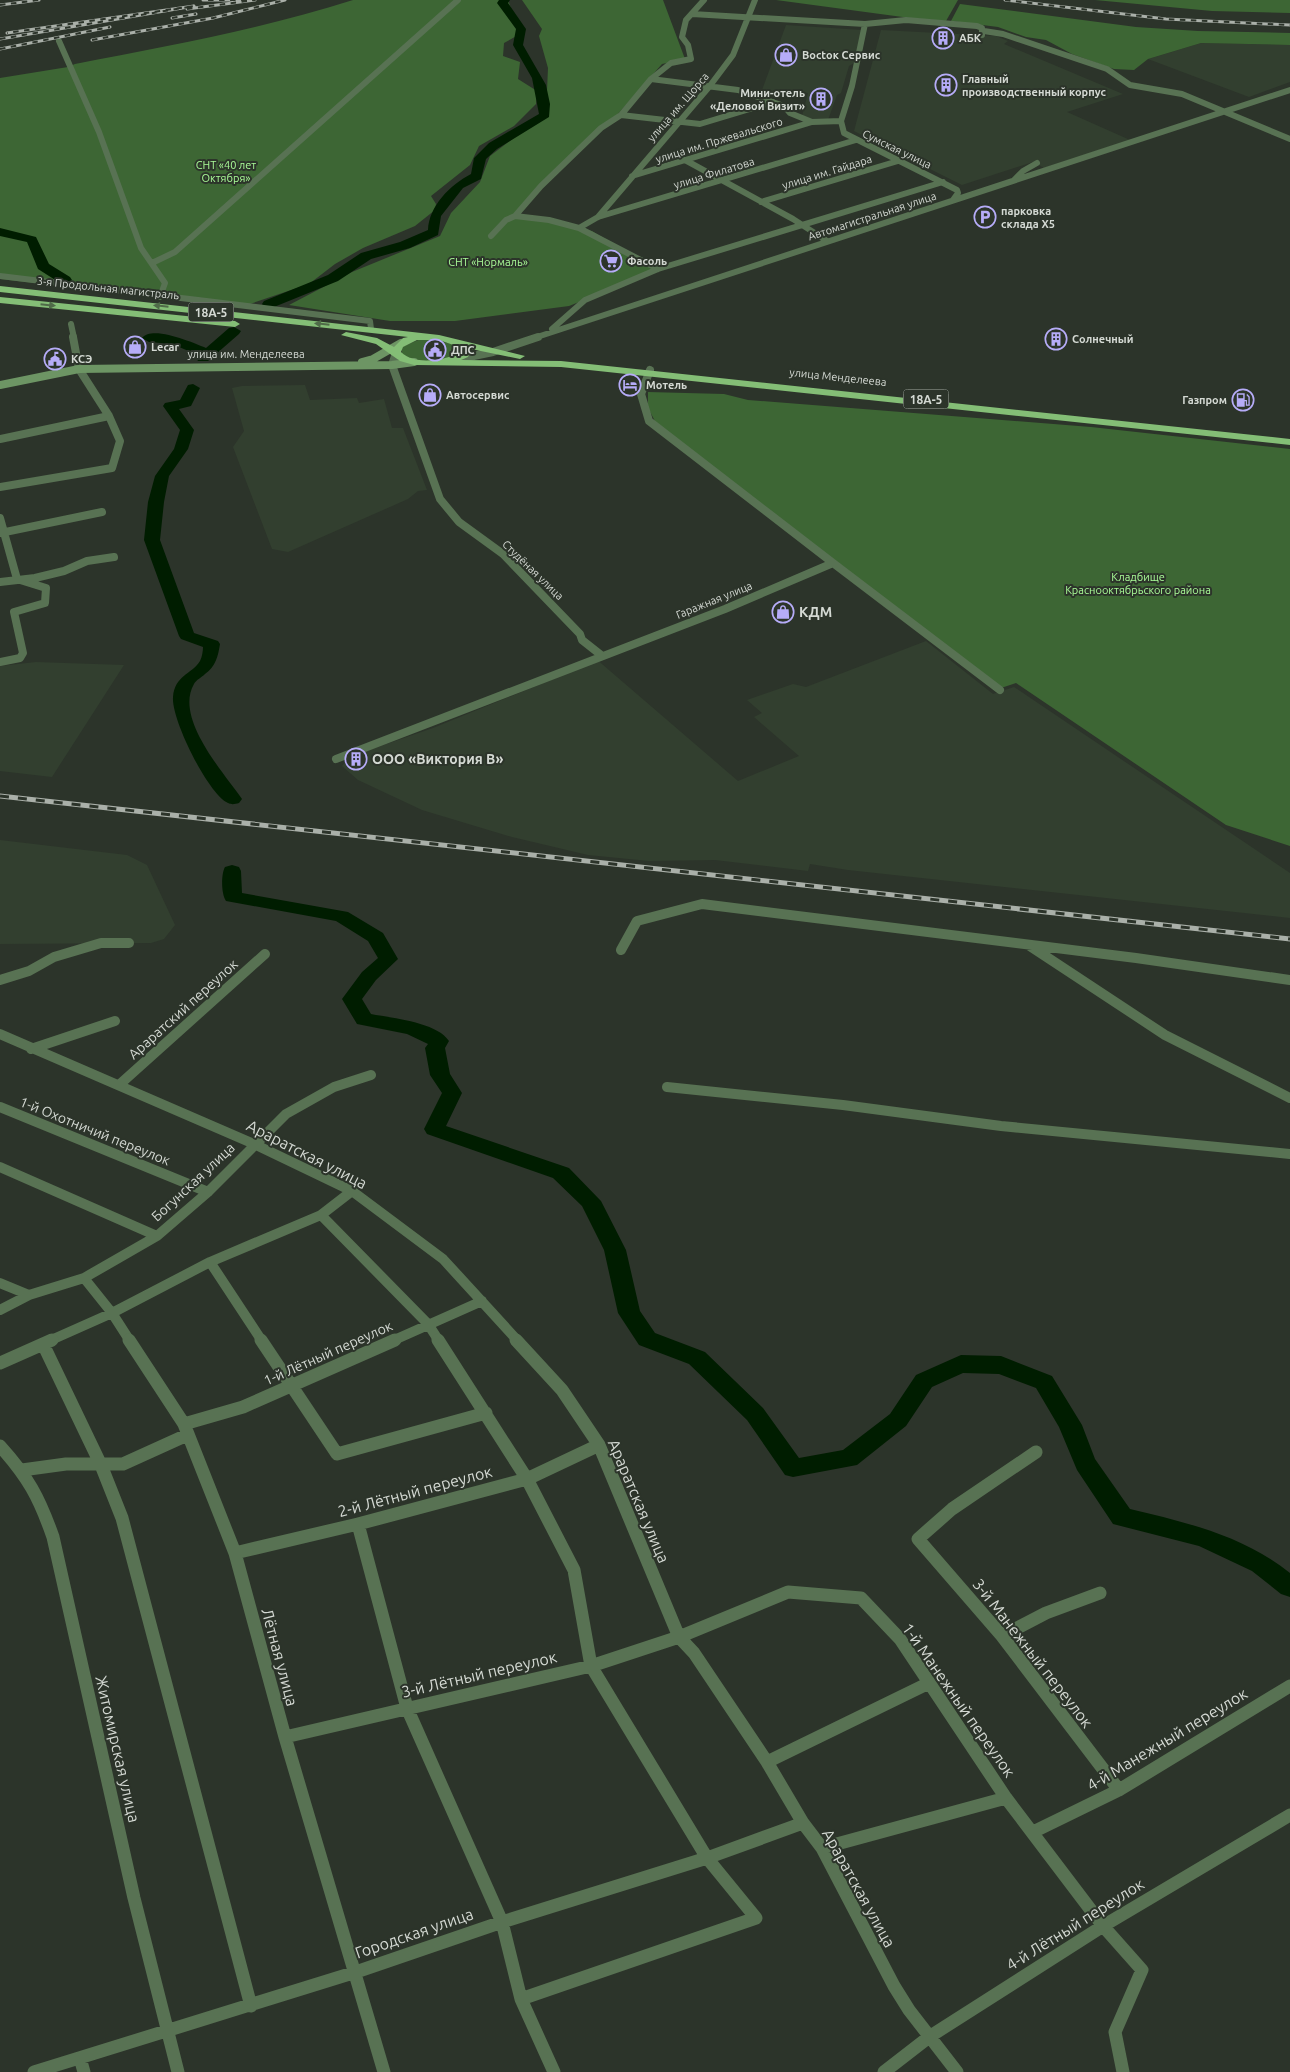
<svg xmlns="http://www.w3.org/2000/svg" width="1290" height="2072" font-family="Ubuntu,sans-serif">
<rect width="100%" height="100%" fill="#2c342a"/>
<path fill="#323f2f" d="M 786,25 L 862,30 L 854,63 L 849,66 L 841,93 L 837,95 L 828,120 L 809,119 L 802,116 L 808,93 L 762,90 Z
M 881,30 L 996,36 L 1008,41 L 1004,44 L 1123,94 L 1067,112 L 1130,140 L 1044,168 L 1033,162 L 962,185 L 854,131 Z
M 1201,43 L 1290,45 L 1290,82 L 1249,97 L 1148,59 Z
M 305,385 L 310,400 L 357,398 L 359,403 L 384,399 L 392,428 L 403,428 L 427,490 L 418,491 L 408,499 L 288,552 L 272,549 L 233,447 L 244,431 L 232,388 L 242,386 Z
M 926,641 L 993,694 L 1014,687 L 1290,873 L 1290,918 L 848,870 L 810,864 L 808,871 L 715,860 L 649,861 L 588,855 L 512,837 L 422,810 L 358,780 L 342,766 L 351,756 L 433,728 L 580,668 L 595,658 L 738,781 L 799,756 L 754,717 L 762,713 L 747,700 L 793,684 L 806,687 Z
M 36,662 L 124,665 L 52,777 L 0,771 L 0,666 Z
M 0,840 L 127,855 L 147,865 L 175,925 L 164,939 L 151,943 L 0,944 Z"/>
<path fill="#3d6634" d="M 353,0 L 508,0 L 520,34 L 504,43 L 503,56 L 520,62 L 518,79 L 537,91 L 536,104 L 514,126 L 479,146 L 470,165 L 431,196 L 436,204 L 435,210 L 415,226 L 363,248 L 335,264 L 309,284 L 241,307 L 0,279 L 0,78 L 68,67 L 75,64 C 169,46 262,29 353,0 Z
M 522,0 L 663,0 L 685,59 L 662,64 L 616,116 L 516,214 L 592,231 L 657,271 L 569,306 L 455,321 L 390,321 L 289,305 L 352,272 L 440,236 L 451,213 L 480,182 L 490,156 L 546,113 L 548,68 L 539,36 L 542,29 Z
M 776,0 L 958,0 L 946,21 L 910,18 Z
M 1095,0 L 1290,0 L 1290,13 L 1212,11 Z
M 960,4 L 1136,27 L 1198,31 L 1290,33 L 1290,45 L 1201,43 L 1148,59 L 1134,70 L 1114,69 L 1072,54 L 1046,40 L 1026,37 L 998,27 L 951,21 Z
M 433,339 L 463,347 L 465,352 C 445,360 421,366 402,354 L 402,347 L 418,340 Z
M 648,392 L 724,394 L 748,400 L 1091,427 L 1290,449 L 1290,846 L 1226,825 L 1016,683 L 1001,688 L 656,423 L 648,408 Z"/>
<g fill="none" stroke-linecap="round" stroke-linejoin="round">
<path fill="#001d00" fill-rule="evenodd" d="M 499,0 L 510,0 L 508,3 L 526,29 L 523,45 L 546,85 L 550,104 L 549,117 L 497,149 L 486,159 L 481,179 L 463,188 L 441,216 L 438,235 L 410,248 L 371,259 L 338,281 L 274,307 L 264,307 L 262,304 L 264,301 L 328,275 L 361,253 L 400,242 L 428,230 C 429,206 450,185 471,174 L 474,158 L 489,143 L 539,114 L 532,78 L 513,45 L 516,29 L 497,3 Z
M 0,228 L 36,237 L 49,264 L 70,277 L 72,280 L 70,283 L 60,283 L 38,269 L 27,242 L 0,236 Z
M 234,327 L 241,331 L 239,334 L 208,361 L 198,361 L 196,358 L 198,355 L 172,344 L 149,342 L 142,338 C 153,325 193,343 206,348 L 229,328 Z
M 193,384 L 200,388 L 191,406 L 179,409 L 194,430 L 188,449 L 169,476 L 164,502 L 160,540 L 194,633 L 218,641 L 220,644 C 218,656 216,666 205,674 C 202,677 196,680 194,684 C 174,718 224,773 242,799 L 239,803 C 235,804 232,805 228,803 C 208,794 171,719 173,697 C 175,675 191,675 200,661 C 202,657 203,651 203,647 L 181,639 L 179,636 L 144,540 L 148,502 L 155,476 L 174,449 L 180,430 L 163,406 L 165,403 L 180,400 L 188,385 Z
M 232,865 L 239,867 L 241,871 L 242,893 L 348,912 L 383,933 L 398,959 L 376,980 L 362,999 L 371,1014 C 391,1018 437,1022 449,1041 L 445,1048 L 450,1074 L 462,1093 L 446,1126 L 569,1168 L 601,1201 L 626,1250 L 640,1311 L 655,1333 L 705,1352 L 763,1408 L 799,1458 L 843,1450 L 890,1414 L 916,1375 L 961,1355 L 1001,1356 L 1052,1376 L 1082,1425 L 1095,1459 L 1130,1509 C 1188,1523 1242,1535 1290,1573 L 1290,1597 L 1281,1594 L 1252,1571 L 1199,1546 L 1113,1524 L 1077,1470 L 1059,1427 L 1036,1388 L 999,1374 L 963,1373 L 932,1387 L 906,1426 L 857,1465 L 793,1477 L 785,1475 L 747,1420 L 689,1364 L 639,1345 L 618,1313 L 604,1250 L 582,1206 L 553,1178 L 427,1134 L 424,1129 L 442,1093 L 430,1075 L 425,1048 L 428,1044 L 407,1034 L 357,1024 L 342,999 L 362,972 L 378,958 L 368,941 L 336,921 L 226,901 C 221,894 221,874 225,867 Z"/>
<path stroke="#587253" stroke-width="6" d="M 692,14 L 865,24
M 984,31 L 1003,34 L 1107,69 L 1130,85 L 1182,94 L 1290,139
M 59,41 L 99,132 L 141,248 L 165,283 L 160,297
M 651,79 L 738,90 L 784,106 L 790,113 L 812,122 L 841,121 L 844,133 L 957,190 L 958,193 L 953,200
M 621,115 L 700,124 L 773,102
M 841,121 L 852,86 L 865,24 L 906,20 L 977,26 L 982,28 L 982,35
M 685,160 L 793,219 L 827,241
M 632,176 L 812,122
M 1014,180 L 1023,171 L 1037,163
M 761,202 L 898,161
M 515,216 L 549,220 L 579,228 L 658,269
M 598,217 L 709,87 L 733,55 L 755,0
M 579,228 L 598,217 L 856,140
M 491,236 L 506,220 L 515,216 L 541,186 L 601,128 L 621,115 L 651,79 L 671,63 L 691,59 L 688,45 L 682,37 L 686,20 L 704,0
M 152,263 L 175,252 L 458,0
M 0,276 L 370,321 L 371,329
M 71,324 L 74,338
M 552,329 L 585,300 L 658,269 L 943,182
M 534,338 L 1290,90"/>
<path stroke="#587253" stroke-width="8" d="M 396,353 L 392,365 L 440,499 L 459,522 L 503,554 L 580,634 L 582,640 L 601,655
M 459,359 L 493,352 L 538,337
M 0,439 L 109,416
M 0,487 L 112,468 L 120,441 L 109,416 L 79,369 L 73,337
M 0,518 L 17,579 L 46,588 L 45,603 L 14,612 L 23,653 L 20,658 L 0,662
M 0,533 L 102,512
M 833,563 L 1000,690
M 0,582 L 35,578 L 64,571 L 87,561 L 114,557
M 336,759 L 725,609 L 833,563 L 649,421 L 641,394 L 650,370"/>
<path stroke="#587253" stroke-width="10" d="M 1030,946 L 1165,1035 L 1290,1098
M 621,950 L 637,921 L 702,904 L 1136,958 L 1290,980
M 0,980 L 29,971 L 54,957 L 101,943 L 129,943
M 0,1034 L 254,1144 L 352,1191 L 443,1259 L 518,1341
M 31,1049 L 115,1021
M 119,1085 L 265,954
M 667,1087 L 843,1105 L 1001,1126 L 1290,1154
M 0,1107 L 208,1192
M 0,1167 L 157,1236
M 321,1215 L 428,1324 L 439,1341
M 210,1262 L 262,1341
M 84,1278 L 112,1313 L 130,1341
M 0,1283 L 29,1295
M 0,1310 L 29,1295 L 84,1278 L 157,1236 L 208,1192 L 286,1114 L 334,1087 L 371,1075
M 49,1341 L 112,1313 L 210,1262 L 321,1215 L 352,1191
M 392,1341 L 482,1301"/>
<path stroke="#587253" stroke-width="13" d="M 129,1340 L 184,1424 L 235,1553 L 285,1737 L 384,2072
M 261,1340 L 337,1454 L 486,1413
M 438,1340 L 527,1479 L 574,1570 L 591,1666 L 707,1858 L 756,1918 L 521,1999
M 516,1340 L 562,1390 L 599,1445 L 679,1637 L 694,1653 L 767,1762 L 803,1823 L 822,1848 L 894,1986 L 909,2010 L 957,2072
M 43,1344 L 101,1465 L 122,1518 L 251,2006
M 0,1363 L 52,1340
M 184,1424 L 243,1407 L 395,1340
M 0,1446 C 28,1477 39,1497 53,1537 L 134,1898 L 178,2072
M 1036,1452 L 952,1509 L 918,1539 L 1002,1636 L 1119,1790
M 22,1470 L 66,1464 L 123,1464 L 187,1435
M 358,1524 L 407,1708 L 502,1922 L 521,1999 L 554,2072
M 235,1553 L 358,1524 L 527,1479 L 599,1445
M 1002,1636 L 1046,1613 L 1100,1593
M 285,1737 L 591,1666 L 679,1637 L 788,1592 L 861,1598 L 900,1639 L 1006,1798 L 1103,1926 L 1142,1970 L 1115,2032 L 1123,2072
M 767,1762 L 929,1683
M 1033,1832 L 1119,1790 L 1290,1686
M 822,1848 L 1006,1798
M 80,2058 L 84,2072
M 34,2072 L 356,1972 L 502,1922 L 707,1858 L 803,1823
M 884,2072 L 929,2037 L 1103,1926 L 1290,1815"/>
<path stroke="#6d9564" stroke-width="8" d="M 362,362 L 373,359 L 401,343
M 0,385 L 79,369 L 392,365 L 414,362"/>
<path fill="#84be76" fill-rule="evenodd" d="M 0,286 L 439,335 L 525,356 L 520,359 L 471,349 L 468,357 L 461,360 L 561,361 L 1290,439 L 1290,445 L 561,367 L 414,365 L 400,361 L 376,344 L 341,335 L 346,332 L 377,338 L 394,347 L 403,338 L 408,337 L 0,292 ZM 417,340 L 439,340 L 462,348 L 461,353 C 443,360 416,366 401,352 L 403,347 Z
M 0,297 L 235,321 L 240,324 L 235,327 L 0,303 Z"/>
<g stroke="#aab0a9" stroke-width="3">
<path id="rail-far1" d="M 1005,0 L 1166,19 L 1290,25
M 0,5 L 39,0
M 187,9 L 255,0 L 203,0
M 172,18 L 196,14
M 0,39 L 194,6 L 7,33
M 92,40 L 213,18 L 285,0
M 0,49 L 110,27"/>
</g>
<g stroke="#aab0a9" stroke-width="5">
<path id="rail" d="M 0,796 L 1290,939"/>
</g>
<use href="#rail-far1" stroke="#2c342a" stroke-width="2" stroke-dasharray="5.5" stroke-linecap="butt"/>
<use href="#rail" stroke="#2c342a" stroke-width="3" stroke-dasharray="9" stroke-linecap="butt"/>
</g>
<defs><path id="oneway-solid" d="M-6-.8H1V-3.2L6.5 0L1 3.2V.8H-6Z" transform="scale(1.25)"/></defs>
<g fill="#4f6b48">
<use href="#oneway-solid" transform="translate(48 305) rotate(6)"/>
<use href="#oneway-solid" transform="translate(161 306) rotate(-174)"/>
<use href="#oneway-solid" transform="translate(322 324) rotate(-174)"/>
</g>
<defs>
<g id="building-ring" transform="scale(1.125)"><circle r="9.5" fill="#2c342a" stroke="#b6acf8" stroke-width="1.5"/><path d="M-4-6H4V6H1V3H-1V6H-4ZM-2.5-4.3h1.7v1.8h-1.7ZM.8-4.3h1.7v1.8H.8ZM-2.5-1h1.7V.8h-1.7ZM.8-1h1.7V.8H.8Z" fill="#b6acf8"/></g>
<g id="shop-ring" transform="scale(1.125)"><circle r="9.5" fill="#2c342a" stroke="#b6acf8" stroke-width="1.5"/><path d="M-5-2.5h2.3a2.7 3.5 0 0 1 5.4 0H5L5.5 6h-11ZM-1.5-2.5h3a1.5 2.3 0 0 0-3 0Z" fill="#b6acf8"/></g>
<g id="parking-ring" transform="scale(1.125)"><circle r="9.5" fill="#2c342a" stroke="#b6acf8" stroke-width="1.5"/><path d="M-3.5-5.5H1a3.5 3.5 0 0 1 0 7H-1V5.5H-3.5ZM-1-3.4V-.6H.8a1.4 1.4 0 0 0 0-2.8Z" fill="#b6acf8"/></g>
<g id="supermarket-ring" transform="scale(1.125)"><circle r="9.5" fill="#2c342a" stroke="#b6acf8" stroke-width="1.5"/><path d="M-6-5.5h2.5l.6 2H6L4.5 2H-2.5L-4.4-4H-6ZM-1.5 3.2a1.3 1.3 0 1 0 .1 0ZM3 3.2a1.3 1.3 0 1 0 .1 0Z" fill="#b6acf8"/></g>
<g id="civic-ring" transform="scale(1.125)"><circle r="9.5" fill="#2c342a" stroke="#b6acf8" stroke-width="1.5"/><path d="M-.6-6.5H3V-4.5H.6V-3L4-1V1h2V6H-6V1h2V-1L-.6-3ZM-1.2 2.5V6h2.4V2.5Z" fill="#b6acf8"/></g>
<g id="hotel-ring" transform="scale(1.125)"><circle r="9.5" fill="#2c342a" stroke="#b6acf8" stroke-width="1.5"/><path d="M-6-4.5h1.5V1H6V5H4.5V3h-9V5H-6ZM-4 0a1.8 1.8 0 1 1 3.6 0ZM.5 0V-2.5h3Q6-2.5 6 0Z" fill="#b6acf8"/></g>
<g id="fuel-ring" transform="scale(1.125)"><circle r="9.5" fill="#2c342a" stroke="#b6acf8" stroke-width="1.5"/><path d="M-5.5-6h7V0h2V4h1.3V-2.5L3-4.5l.8-.8L6-3V5H2.5V1h-1V6h-7ZM-4.2-4.7v3.2H.2V-4.7Z" fill="#b6acf8"/></g>
</defs>
<g fill-rule="evenodd">
<use href="#building-ring" x="943" y="38"/>
<use href="#shop-ring" x="786" y="55"/>
<use href="#building-ring" x="946" y="85"/>
<use href="#building-ring" x="821" y="99"/>
<use href="#parking-ring" x="985" y="217"/>
<use href="#supermarket-ring" x="611" y="261"/>
<use href="#building-ring" x="1056" y="339"/>
<use href="#shop-ring" x="135" y="347"/>
<use href="#civic-ring" x="435" y="350"/>
<use href="#civic-ring" x="55" y="359"/>
<use href="#hotel-ring" x="630" y="385"/>
<use href="#shop-ring" x="430" y="395"/>
<use href="#fuel-ring" x="1243" y="400"/>
<use href="#shop-ring" x="783" y="612"/>
<use href="#building-ring" x="356" y="759"/>
</g>
<g text-anchor="middle" dominant-baseline="central" stroke-width="4" stroke-linejoin="round" paint-order="stroke">
<g font-size="11" font-weight="bold" fill="#d4d9d3" stroke="#2c342a" text-anchor="start">
<text x="959" y="38">АБК</text>
<text x="802" y="55">Восtок Сервис</text>
<text x="962" y="79">Главный<tspan x="962" dy="13">производственный корпус</tspan></text>
<text x="805" y="93" text-anchor="end">Мини-отель<tspan x="805" dy="13">«Деловой Визит»</tspan></text>
<text x="1001" y="211">парковка<tspan x="1001" dy="13">склада X5</tspan></text>
<text x="627" y="261">Фасоль</text>
<text x="1072" y="339">Солнечный</text>
<text x="151" y="347">Lecar</text>
<text x="451" y="350">ДПС</text>
<text x="71" y="359">КСЭ</text>
<text x="646" y="385">Мотель</text>
<text x="446" y="395">Автосервис</text>
<text x="1227" y="400" text-anchor="end">Газпром</text>
</g>
<g font-size="11" fill="#d4d9d3" stroke="#2c342a">
<text transform="translate(678 107) rotate(-49)">улица им. Щорса</text>
<text transform="translate(719 140) rotate(-17)">улица им. Пржевальского</text>
<text transform="translate(897 149) rotate(26)">Сумская улица</text>
<text transform="translate(827 172) rotate(-17)">улица им. Гайдара</text>
<text transform="translate(714 173) rotate(-17)">улица Филатова</text>
<text transform="translate(872 216) rotate(-18)">Автомагистральная улица</text>
<text transform="translate(108 288) rotate(6)">3-я Продольная магистраль</text>
<text x="246" y="354">улица им. Менделеева</text>
<text transform="translate(838 377) rotate(6)">улица Менделеева</text>
<text transform="translate(533 570) rotate(44)">Студёная улица</text>
<text transform="translate(714 600) rotate(-22)">Гаражная улица</text>
</g>
<g font-size="11" fill="#a9fb97" stroke="#2c342a">
<text x="226" y="165">СНТ «40 лет<tspan x="226" dy="13">Октября»</tspan></text>
<text x="488" y="262">СНТ «Нормаль»</text>
<text x="1138" y="577">Кладбище<tspan x="1138" dy="13">Краснооктябрьского района</tspan></text>
</g>
<g fill="#2c342a" stroke="#a2a8a0" stroke-width="1">
<rect x="188.5" y="302.5" width="45" height="19" rx="4"/>
<rect x="903.5" y="389.5" width="45" height="19" rx="4"/>
</g>
<g font-size="12" font-weight="bold" fill="#d4d9d3">
<text x="211" y="312">18А-5</text>
<text x="926" y="399">18А-5</text>
</g>
<g font-size="14" font-weight="bold" fill="#d4d9d3" stroke="#2c342a" text-anchor="start">
<text x="799" y="612">КДМ</text>
<text x="372" y="759">ООО «Виктория В»</text>
</g>
<g font-size="14" fill="#d4d9d3" stroke="#2c342a">
<text transform="translate(183 1009) rotate(-42)">Араратский переулок</text>
<text transform="translate(95 1131) rotate(22)">1-й Охотничий переулок</text>
<text transform="translate(193 1182) rotate(-43)">Богунская улица</text>
<text transform="translate(328 1353) rotate(-24)">1-й Лётный переулок</text>
</g>
<g font-size="16" fill="#d4d9d3" stroke="#2c342a">
<text transform="translate(307 1154) rotate(27)">Араратская улица</text>
<text transform="translate(415 1491) rotate(-15)">2-й Лётный переулок</text>
<text transform="translate(639 1501) rotate(67)">Араратская улица</text>
<text transform="translate(1033 1653) rotate(52)">3-й Манежный переулок</text>
<text transform="translate(280 1657) rotate(75)">Лётная улица</text>
<text transform="translate(479 1674) rotate(-13)">3-й Лётный переулок</text>
<text transform="translate(959 1700) rotate(55)">1-й Манежный переулок</text>
<text transform="translate(1167 1739) rotate(-31)">4-й Манежный переулок</text>
<text transform="translate(118 1749) rotate(77)">Житомирская улица</text>
<text transform="translate(859 1888) rotate(61)">Араратская улица</text>
<text transform="translate(1075 1924) rotate(-32)">4-й Лётный переулок</text>
<text transform="translate(414 1933) rotate(-19)">Городская улица</text>
</g>
</g>
</svg>
